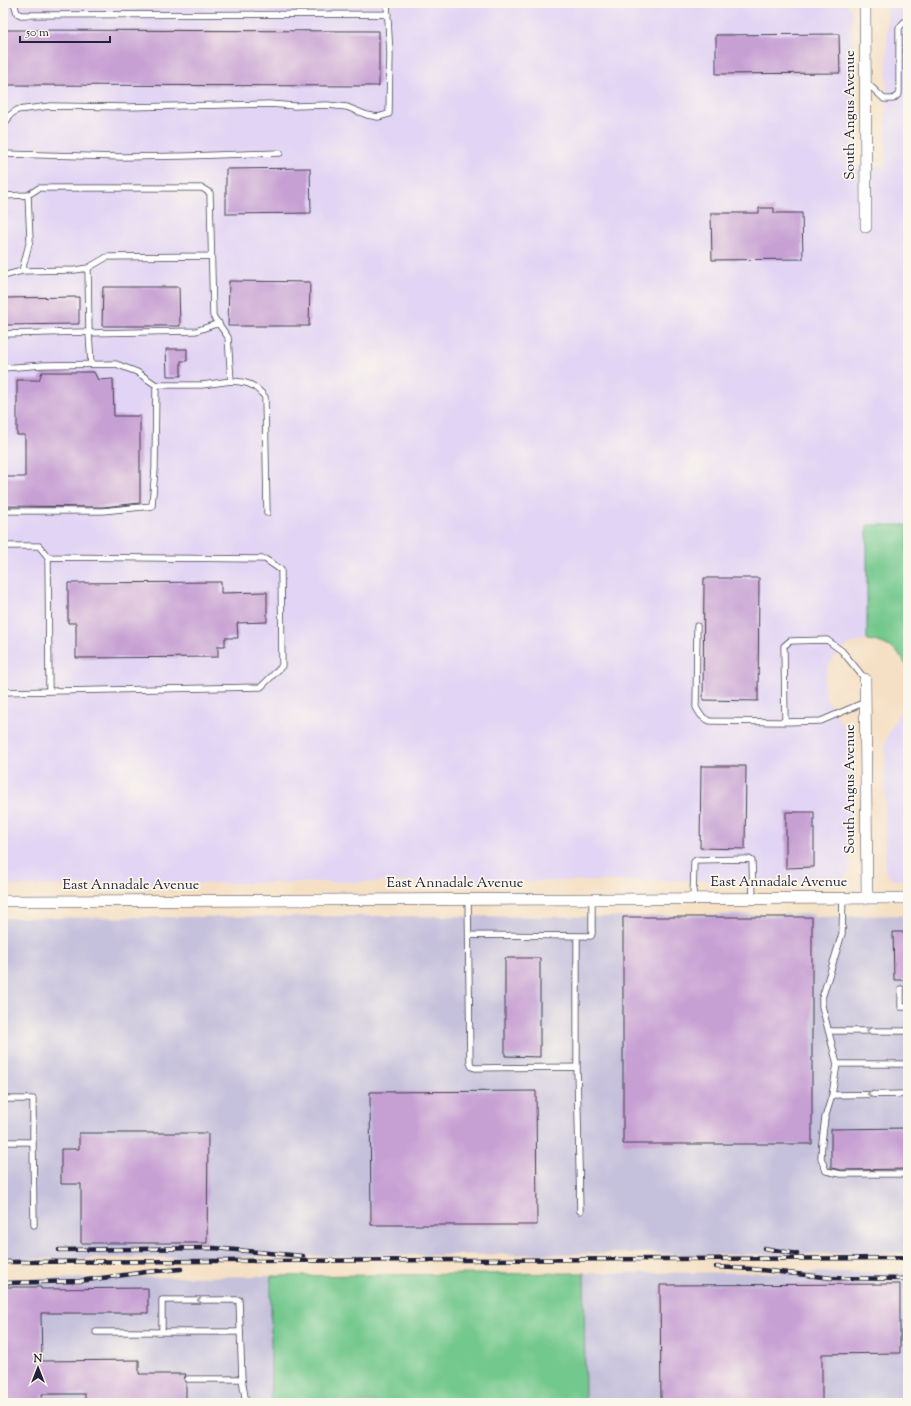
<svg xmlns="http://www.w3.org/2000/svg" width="911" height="1406" font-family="'Sorts Mill Goudy',serif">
<rect width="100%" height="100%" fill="#fbf7ec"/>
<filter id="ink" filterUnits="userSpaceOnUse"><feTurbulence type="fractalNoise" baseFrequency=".025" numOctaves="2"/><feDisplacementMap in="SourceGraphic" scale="8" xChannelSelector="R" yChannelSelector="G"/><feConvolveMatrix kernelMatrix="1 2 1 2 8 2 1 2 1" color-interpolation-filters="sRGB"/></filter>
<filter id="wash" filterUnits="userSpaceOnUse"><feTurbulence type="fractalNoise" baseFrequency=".012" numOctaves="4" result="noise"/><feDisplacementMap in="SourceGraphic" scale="16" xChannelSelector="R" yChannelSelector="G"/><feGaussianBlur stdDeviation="0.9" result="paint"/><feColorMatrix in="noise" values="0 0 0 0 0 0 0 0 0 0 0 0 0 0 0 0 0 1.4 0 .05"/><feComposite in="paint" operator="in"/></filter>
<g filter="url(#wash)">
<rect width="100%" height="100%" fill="#f5e0c5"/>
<path fill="#e1d4f4" d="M 435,3 L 845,3 L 852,10 L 852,166 L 886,166 L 887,10 L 894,3 L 908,3 L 908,525 L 867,525 L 867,640 L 852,643 L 838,652 L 829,665 L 824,680 L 825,690 L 827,699 L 848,734 L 850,744 L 850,871 L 841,880 L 322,882 L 3,886 L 3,5 Z
M 908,697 L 908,880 L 894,880 L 885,871 L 885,743 L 888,734 Z"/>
<path fill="#c5c0db" d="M 815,914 L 812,917 L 908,915 L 908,1253 L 688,1255 L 650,1253 L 3,1259 L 3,918 L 364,916 L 623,917 L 694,915 Z
M 908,1272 L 908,1403 L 585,1403 L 584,1273 Z
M 271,1276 L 271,1403 L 3,1403 L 3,1279 Z"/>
<path fill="#73c88d" stroke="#4a7564" d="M 867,525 L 908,525 L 908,670 C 901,651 886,642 867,640 Z
M 584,1273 L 585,1403 L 271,1403 L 271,1276 Z"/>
<g id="blocks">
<path fill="#c69fd3" d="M 3,30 L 379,31 L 379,86 L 3,85 Z
M 839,34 L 840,73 L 716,74 L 716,35 Z
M 310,168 L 311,213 L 226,214 L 226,169 Z
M 759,208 L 774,208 L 774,213 L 802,213 L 803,259 L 712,260 L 711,213 L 759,213 Z
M 229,281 L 310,282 L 309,326 L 228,326 Z
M 103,287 L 179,287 L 180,326 L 102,326 Z
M 79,297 L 79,324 L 3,325 L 3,298 Z
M 166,349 L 187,349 L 187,361 L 181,361 L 181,376 L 167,376 Z
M 42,372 L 94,372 L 98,380 L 113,379 L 114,416 L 140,416 L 140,503 L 103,507 L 3,506 L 3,477 L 25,477 L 25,435 L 17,435 L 17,380 L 39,380 Z
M 704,578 L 759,578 L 758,701 L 703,700 Z
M 221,582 L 221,593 L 267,592 L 267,622 L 237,623 L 238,638 L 225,638 L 225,646 L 218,646 L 218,657 L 76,658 L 76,623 L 68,623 L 68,583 Z
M 701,766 L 746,766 L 745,849 L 700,848 Z
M 786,812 L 814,812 L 814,867 L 786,868 Z
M 623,917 L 812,917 L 812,1144 L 623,1144 Z
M 893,932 L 908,932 L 908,980 L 894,980 Z
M 505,958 L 540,958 L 540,1057 L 505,1056 Z
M 536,1091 L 537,1225 L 371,1225 L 370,1092 Z
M 908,1128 L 908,1169 L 841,1170 L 831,1168 L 831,1129 Z
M 79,1133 L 208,1133 L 207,1243 L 81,1243 L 81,1184 L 61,1184 L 61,1149 L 79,1149 Z
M 900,1284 L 900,1353 L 822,1354 L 822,1403 L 661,1403 L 660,1285 Z
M 3,1287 L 41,1287 L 41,1289 L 148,1288 L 148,1313 L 41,1313 L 42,1361 L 139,1360 L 139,1374 L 186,1374 L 184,1379 L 186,1383 L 186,1403 L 85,1403 L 85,1394 L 42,1394 L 42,1403 L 3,1403 Z"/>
</g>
</g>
<g filter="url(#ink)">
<use href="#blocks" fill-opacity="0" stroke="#423e50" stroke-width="1"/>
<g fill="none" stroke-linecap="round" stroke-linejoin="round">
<g stroke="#423e50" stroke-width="7">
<path id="lane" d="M 14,3 L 17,13 L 21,15 L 388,14
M 866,82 L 884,99 L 893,99 L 899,94 L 899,28 L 904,22 L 908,22
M 3,136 L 5,124 L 10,115 L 17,110 L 51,106 L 128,107 L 269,104 L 295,106 L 327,105 L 347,107 L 367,115 L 378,117 L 389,114 L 390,54 L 387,3
M 3,154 L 122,157 L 186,156 L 280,153
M 3,196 L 28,195 L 39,188 L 202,188 L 210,193 L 213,316 L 228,337 L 231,381 C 248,382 254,384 265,397 L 267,513
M 88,268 L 89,333 L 196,331 L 219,323
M 22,271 L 75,270 L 88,268 L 107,257 L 211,256
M 3,276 L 22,271 L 30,240 L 28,195
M 3,334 L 84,332 L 89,333 L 91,364
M 3,368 L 43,365 L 116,364 L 137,372 L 156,385 L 202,385 L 231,381
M 3,511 L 103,511 L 152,506 L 155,469 L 156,385
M 3,546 L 39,546 L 48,557 L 265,559 L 281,570 L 282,666 L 261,687 L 3,692
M 48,557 L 49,691
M 697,626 L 696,707 C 700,715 702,718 710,721 L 785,722
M 865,679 L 842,651 L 827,640 L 790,641 L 784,646 L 785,722 L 821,721 L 865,702
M 843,898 L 842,934 L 822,998 L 822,1006 L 837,1064 L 832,1095 L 825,1118 L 822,1142 L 821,1158 L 826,1171 L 841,1174 L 908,1174
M 468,899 L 470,1063 L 472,1067 L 475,1068 L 577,1067 L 580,1211
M 693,899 L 694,862 L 696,860 L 749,859 L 752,861 L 753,898
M 469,935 L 591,936 L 592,934 L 592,899
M 577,936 L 577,1067
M 901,989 L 901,1007 L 908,1007
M 829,1031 L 908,1031
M 837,1064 L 908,1064
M 832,1095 L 908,1094
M 3,1099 L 33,1099 L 33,1142
M 3,1142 L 33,1142 L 34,1225
M 96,1332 L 240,1332
M 162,1332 L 162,1300 L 239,1300 L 242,1379 L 246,1403
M 188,1379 L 242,1379"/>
</g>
<g stroke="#423e50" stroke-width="12">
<path id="street" d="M 865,3 L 866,227
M 865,679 L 867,898
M 3,901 L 908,898"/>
</g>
<use href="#lane" stroke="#fff" stroke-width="5.5"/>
<use href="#street" stroke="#fff" stroke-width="11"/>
<g stroke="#22223b" stroke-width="4.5">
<path id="rail" d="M 764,1248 L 797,1254
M 59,1250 L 214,1248 L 303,1256
M 3,1262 L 908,1258
M 716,1267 L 752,1269 L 832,1278 L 908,1279
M 3,1283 L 80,1281 L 146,1272 L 181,1269"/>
</g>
<use href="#rail" stroke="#fbf7ec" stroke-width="3" stroke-dasharray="9" stroke-linecap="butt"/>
</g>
<defs><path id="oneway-chevron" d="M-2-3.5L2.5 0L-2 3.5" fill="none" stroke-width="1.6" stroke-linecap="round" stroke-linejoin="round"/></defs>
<g stroke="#9c9ca7">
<use href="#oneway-chevron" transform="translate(869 1031) rotate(180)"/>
<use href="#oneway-chevron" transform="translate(870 1094) rotate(180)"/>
<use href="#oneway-chevron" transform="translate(200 1300) rotate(180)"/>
</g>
</g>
<g text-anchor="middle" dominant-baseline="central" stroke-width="3.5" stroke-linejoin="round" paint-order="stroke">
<g font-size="14" fill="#22223b" stroke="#fbf7ec">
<text transform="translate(851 115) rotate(-90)">South Angus Avenue</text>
<text transform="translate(851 789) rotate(-90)">South Angus Avenue</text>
<text x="779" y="883">East Annadale Avenue</text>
<text x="455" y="884">East Annadale Avenue</text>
<text x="131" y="886">East Annadale Avenue</text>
</g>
</g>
<rect width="911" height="1406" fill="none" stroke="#fbf7ec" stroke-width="16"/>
<g transform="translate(38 1368)" stroke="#fbf7ec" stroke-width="3" paint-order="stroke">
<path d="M0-3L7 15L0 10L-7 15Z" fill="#22223b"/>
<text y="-6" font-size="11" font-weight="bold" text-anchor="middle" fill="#22223b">N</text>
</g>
<path d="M20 36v6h90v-6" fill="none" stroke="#22223b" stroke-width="2"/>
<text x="26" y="36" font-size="12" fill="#22223b" stroke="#fbf7ec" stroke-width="3" paint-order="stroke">50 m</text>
</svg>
